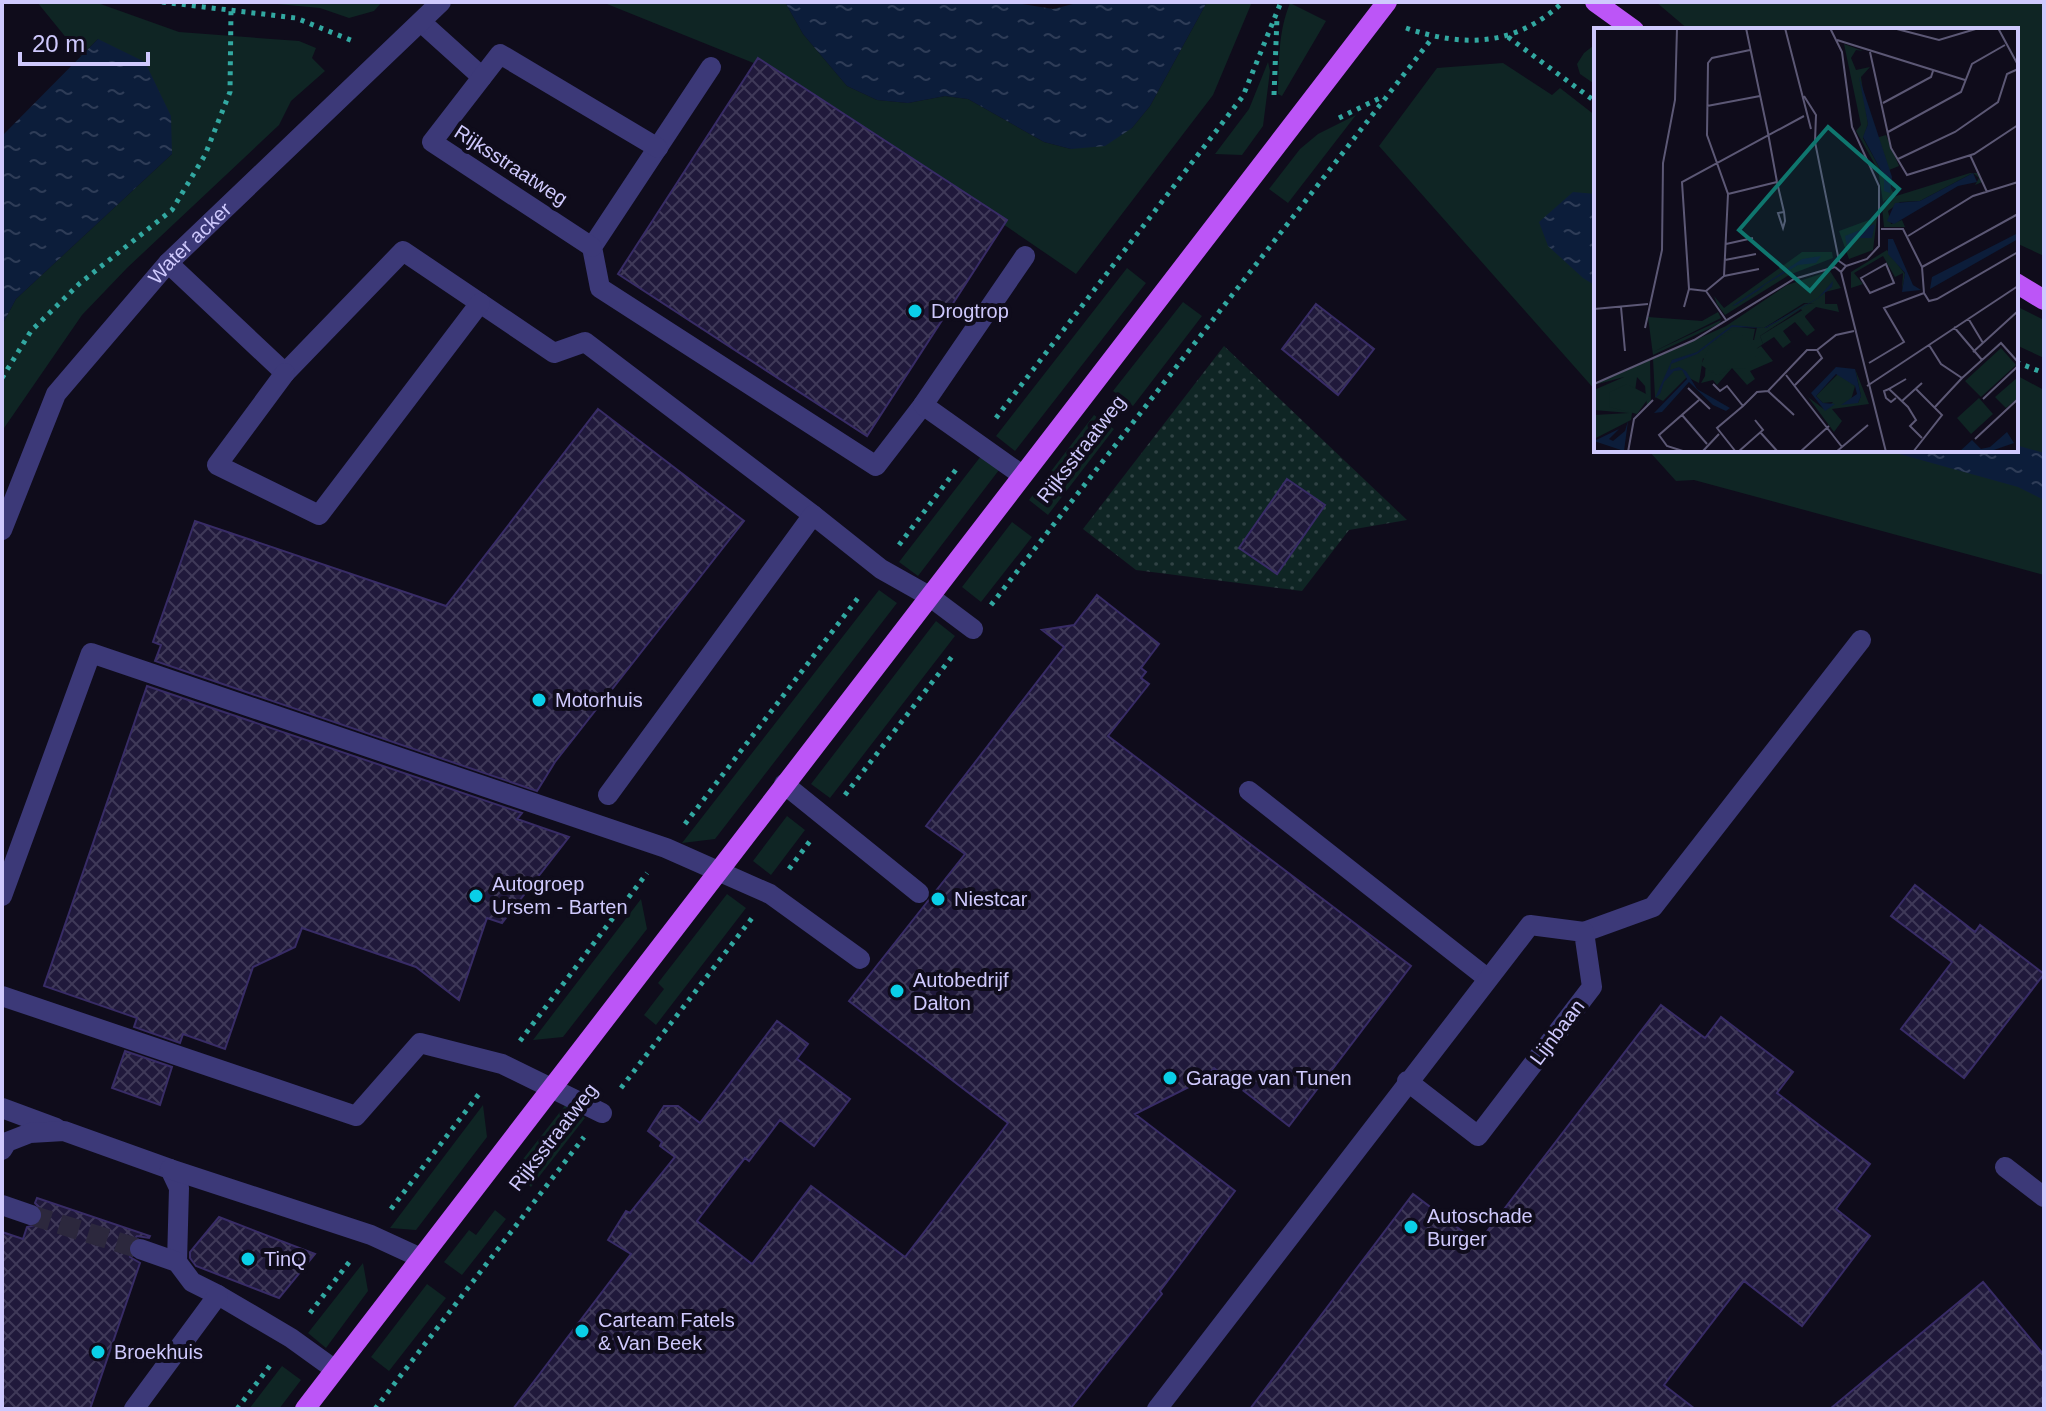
<svg xmlns="http://www.w3.org/2000/svg" width="2046" height="1411" font-family="Helvetica,sans-serif">
<defs>
<pattern id="garden-dots" width="8" height="8" patternUnits="userSpaceOnUse" patternTransform="scale(2)"><rect width="8" height="8" fill="#0f2524"/><path d="M2 2h.1M6 6h.1" fill="none" stroke="#314345" stroke-width="1.8" stroke-linecap="round"/></pattern>
<pattern id="water-ripples" width="26" height="14" patternUnits="userSpaceOnUse" patternTransform="scale(2)"><rect width="26" height="14" fill="#0c1d3a"/><path d="M2 4q2-2 4 0t4 0M15 11q2-2 4 0t4 0" fill="none" stroke="#2e3c57"/></pattern>
<pattern id="building-cross-hatch" width="8" height="8" patternUnits="userSpaceOnUse" patternTransform="scale(2)"><rect width="8" height="8" fill="#20193b"/><path d="M0 0l8 8M0 8l8-8" fill="none" stroke="#3f3958"/></pattern>
</defs>
<rect width="100%" height="100%" fill="#0f0c1b"/>
<path fill="#0f2524" d="M 37,2 L 95,2 L 179,32 L 299,41 L 316,48 L 312,58 L 325,71 L 291,101 L 279,125 L 127,268 L 82,315 L 2,431 L 2,325 L 16,299 L 172,154 L 98,39 L 81,56 Z
M 256,2 L 382,2 L 374,11 L 349,18 L 320,8 Z
M 602,2 L 785,2 L 803,34 L 847,86 L 877,100 L 908,103 L 945,96 L 968,99 L 1044,142 L 1071,149 L 1132,128 L 1150,106 L 1207,2 L 1252,2 L 1213,95 L 1076,274 L 1003,224 L 756,64 Z
M 1656,2 L 2044,2 L 2044,256 L 2016,243 L 2016,30 L 1689,30 Z
M 1290,3 L 1326,21 L 1282,96 L 1278,94 C 1279,62 1278,32 1290,3 Z
M 1593,46 L 1596,47 L 1596,85 L 1580,74 L 1577,64 L 1584,53 Z
M 1268,62 L 1270,71 L 1263,126 L 1242,155 L 1215,154 L 1249,109 Z
M 1503,63 L 1552,95 L 1560,88 L 1596,116 L 1596,391 L 1379,146 L 1437,68 Z
M 1356,115 L 1288,203 L 1269,189 L 1300,149 L 1318,134 Z
M 1127,268 L 1146,283 L 1015,451 L 996,436 Z
M 1183,302 L 1202,316 L 1133,406 L 1113,391 Z
M 2016,306 L 2044,320 L 2044,358 L 2016,345 Z
M 2016,375 L 2044,390 L 2044,575 L 1694,480 L 1676,481 L 1648,450 L 2016,450 Z
M 1094,415 L 1114,429 L 1048,515 L 1029,500 Z
M 981,456 L 999,470 L 918,576 L 899,562 Z
M 1012,522 L 1032,537 L 981,602 L 962,587 Z
M 879,590 L 897,603 L 715,839 L 682,843 Z
M 936,621 L 955,636 L 830,798 L 811,784 Z
M 787,816 L 805,830 L 771,875 L 753,861 Z
M 727,894 L 746,908 L 656,1025 L 644,1015 L 664,989 L 658,983 Z
M 641,899 L 647,929 L 563,1037 L 533,1040 Z
M 567,1103 L 585,1118 L 531,1187 L 513,1172 Z
M 483,1105 L 487,1137 L 416,1230 L 390,1228 Z
M 495,1210 L 506,1219 L 462,1275 L 444,1262 L 469,1230 L 476,1235 Z
M 363,1263 L 368,1291 L 326,1348 L 308,1333 Z
M 427,1284 L 446,1298 L 389,1371 L 371,1357 Z
M 282,1366 L 301,1380 L 279,1409 L 249,1409 Z"/>
<path fill="url(#garden-dots)" d="M 1224,346 L 1407,520 L 1349,530 L 1302,591 L 1136,570 L 1083,529 Z"/>
<path fill="url(#water-ripples)" d="M 785,2 L 1009,2 L 1053,9 L 1081,2 L 1207,2 L 1150,106 L 1132,128 L 1105,146 L 1071,149 L 1044,142 L 968,99 L 945,96 L 908,103 L 877,100 L 847,86 L 803,34 Z
M 98,39 L 145,62 L 171,116 L 172,154 L 16,299 L 2,325 L 2,136 Z
M 1573,192 L 1596,194 L 1596,286 L 1583,278 L 1548,246 L 1539,222 Z
M 2016,445 L 2044,453 L 2044,500 L 2018,487 L 1885,450 L 2016,450 Z"/>
<path fill="url(#building-cross-hatch)" stroke="#382c66" stroke-width="2" d="M 758,58 L 1007,220 L 867,436 L 618,274 Z
M 1316,304 L 1374,349 L 1338,395 L 1282,349 Z
M 598,409 L 744,521 L 555,762 L 537,791 L 155,661 L 161,645 L 153,642 L 195,521 L 446,606 Z
M 1287,479 L 1325,505 L 1277,574 L 1239,548 Z
M 1097,595 L 1159,644 L 1141,668 L 1146,672 L 1141,678 L 1149,684 L 1108,736 L 1411,966 L 1289,1126 L 1214,1068 L 1203,1080 L 1135,1114 L 1235,1191 L 1160,1291 L 1162,1294 L 1070,1409 L 513,1409 L 631,1254 L 608,1240 L 626,1211 L 630,1213 L 675,1157 L 660,1146 L 662,1142 L 648,1131 L 664,1106 L 678,1106 L 700,1123 L 777,1021 L 808,1044 L 797,1059 L 850,1099 L 814,1146 L 780,1120 L 749,1161 L 745,1158 L 697,1221 L 752,1264 L 811,1186 L 905,1257 L 1008,1123 L 849,1001 L 965,854 L 926,826 L 1064,647 L 1042,630 L 1074,625 Z
M 147,686 L 522,813 L 517,819 L 569,837 L 502,923 L 487,918 L 459,1000 L 416,967 L 302,928 L 295,947 L 253,967 L 225,1049 L 183,1034 L 180,1043 L 134,1027 L 137,1018 L 44,986 Z
M 1915,885 L 1975,932 L 1980,925 L 2044,974 L 1964,1078 L 1901,1029 L 1952,962 L 1891,916 Z
M 1661,1005 L 1705,1038 L 1721,1017 L 1793,1072 L 1777,1093 L 1870,1164 L 1836,1209 L 1870,1236 L 1802,1326 L 1744,1281 L 1664,1385 L 1695,1409 L 1250,1409 L 1413,1194 L 1478,1243 Z
M 125,1051 L 172,1067 L 160,1105 L 112,1088 Z
M 37,1198 L 150,1236 L 149,1238 L 137,1236 L 128,1245 L 130,1257 L 140,1263 L 90,1409 L 2,1409 L 2,1232 L 23,1239 L 27,1227 L 40,1224 L 44,1213 L 35,1203 Z
M 219,1217 L 315,1254 L 279,1298 L 196,1266 L 190,1258 L 190,1252 Z
M 1983,1282 L 2044,1355 L 2044,1409 L 1830,1409 Z"/>
<g fill="none" stroke-linecap="round" stroke-linejoin="round">
<path stroke="#2c283d" stroke-width="20" stroke-dasharray="20 10" stroke-linecap="butt" d="M 31,1215 L 140,1249"/>
<path stroke="#32a8a1" stroke-width="5" stroke-dasharray="4 6" stroke-linecap="butt" d="M 162,2 L 296,18 L 353,41
M 1406,28 C 1465,48 1516,46 1563,2
M 1508,37 L 1596,102
M 1274,95 L 1277,17
M 1339,118 L 1384,96
M 2016,362 L 2044,373
M 2,378 L 31,331 L 79,284 L 172,210 L 205,155 L 230,92 L 231,10
M 996,418 L 1243,96 L 1281,2
M 899,545 L 958,467
M 991,605 L 1433,37
M 845,795 L 954,654
M 685,824 L 861,594
M 789,869 L 810,841
M 520,1041 L 647,873
M 621,1088 L 752,918
M 391,1209 L 482,1090
M 310,1313 L 350,1261
M 237,1409 L 272,1363
M 375,1409 L 584,1137"/>
<g stroke="#3c3978" stroke-width="20">
<path d="M 421,22 L 482,77"/>
<path d="M 711,67 L 592,247 L 600,288 L 876,466 L 923,405"/>
<path d="M 592,247 L 432,142 L 500,54 L 658,148"/>
<path d="M 168,263 L 285,373 L 403,251 L 554,353 L 585,342 L 813,515"/>
<path d="M 285,373 L 217,465 L 319,515 L 480,303"/>
<path d="M 1022,475 L 923,405 L 1025,256"/>
<path id="s1" d="M 2,530 L 56,394 L 168,263 L 441,2"/>
<path d="M 784,784 L 919,893"/>
<path d="M 1249,791 L 1487,978"/>
<path d="M 608,795 L 813,515 L 881,569 L 929,596 L 973,629"/>
<path d="M 2,896 L 91,653 L 666,848 L 770,894 L 860,959"/>
<path d="M 1584,932 L 1653,907 L 1861,640"/>
<path d="M 2,996 L 356,1116 L 420,1043 L 502,1064 L 602,1113"/>
<path d="M 2,1108 L 56,1128"/>
<path d="M 2,1150 L 7,1142 L 30,1133 L 64,1131 L 170,1169 L 179,1188 L 177,1262"/>
<path d="M 2005,1167 L 2044,1197"/>
<path d="M 170,1169 L 371,1235 L 421,1258"/>
<path d="M 2,1205 L 31,1215"/>
<path d="M 140,1249 L 177,1262 L 192,1282 L 218,1295 L 291,1338 L 334,1369"/>
<path d="M 134,1409 L 218,1295"/>
<path d="M 1157,1409 L 1530,925 L 1584,932 L 1592,987 L 1478,1136 L 1407,1081"/>
</g>
<path stroke="#bc55f7" stroke-width="20" d="M 1595,2 L 1634,30
M 2016,283 L 2044,300
M 305,1409 L 1387,2"/>
</g>
<g fill="#0acfe7" stroke="#0f0c1b" stroke-width="3">
<circle cx="915" cy="311" r="8"/>
<circle cx="539" cy="700" r="8"/>
<circle cx="476" cy="896" r="8"/>
<circle cx="938" cy="899" r="8"/>
<circle cx="897" cy="991" r="8"/>
<circle cx="1170" cy="1078" r="8"/>
<circle cx="1411" cy="1227" r="8"/>
<circle cx="248" cy="1259" r="8"/>
<circle cx="582" cy="1331" r="8"/>
<circle cx="98" cy="1352" r="8"/>
</g>
<g text-anchor="middle" dominant-baseline="central" stroke-width="8" stroke-linejoin="round" paint-order="stroke">
<g font-size="20" fill="#cfc9fd" stroke="#0f0c1b">
<text transform="translate(511 165) rotate(33)">Rijksstraatweg</text>
<text stroke="none"><textPath href="#s1" startOffset="348">Water acker</textPath></text>
<text transform="translate(1081 449) rotate(-52)">Rijksstraatweg</text>
<text transform="translate(1557 1032) rotate(-53)">Lijnbaan</text>
<text transform="translate(553 1137) rotate(-52)">Rijksstraatweg</text>
</g>
<g font-size="20" fill="#cfc9fd" stroke="#0f0c1b" text-anchor="start">
<text x="931" y="311">Drogtrop</text>
<text x="555" y="700">Motorhuis</text>
<text x="492" y="884">Autogroep<tspan x="492" dy="23">Ursem - Barten</tspan></text>
<text x="954" y="899">Niestcar</text>
<text x="913" y="980">Autobedrijf<tspan x="913" dy="23">Dalton</tspan></text>
<text x="1186" y="1078">Garage van Tunen</text>
<text x="1427" y="1216">Autoschade<tspan x="1427" dy="23">Burger</tspan></text>
<text x="264" y="1259">TinQ</text>
<text x="598" y="1320">Carteam Fatels<tspan x="598" dy="23">&amp; Van Beek</tspan></text>
<text x="114" y="1352">Broekhuis</text>
</g>
</g>
<g transform="translate(1594 28)">
<rect width="424" height="424" fill="#0f0c1b"/>
<path d="M 250,16 L 269,23 L 262,22 L 257,30 L 262,42 L 276,39 L 267,49 L 274,96 L 269,110 L 299,164 L 306,163 L 289,174 L 284,142 L 262,103 L 267,97 ZM 292,107 L 305,138 L 295,142 L 282,110 ZM 376,145 L 383,145 L 388,154 L 381,157 L 385,150 L 379,145 L 326,173 L 306,174 L 294,183 L 297,196 L 308,192 L 311,199 L 290,199 L 288,179 L 299,169 ZM 283,189 L 279,222 L 255,231 L 245,203 ZM 208,224 L 238,224 L 239,230 L 195,247 L 131,287 L 123,276 L 120,268 L 130,280 ZM 236,243 L 247,260 L 231,264 L 231,277 L 210,275 L 170,300 L 138,298 L 161,301 L 159,312 L 153,312 L 159,323 L 167,318 L 179,333 L 156,343 L 161,351 L 153,357 L 138,340 L 123,357 L 119,352 L 107,355 L 111,348 L 112,333 L 109,330 L 105,355 L 93,349 L 69,373 L 61,369 L 59,331 L 132,298 L 193,257 ZM 212,280 L 211,289 L 221,302 L 213,308 L 201,294 L 189,303 L 197,314 L 189,320 L 180,309 L 169,316 L 166,308 ZM 124,284 L 127,290 L 59,324 L 127,292 L 125,296 L 59,327 L 54,289 L 108,293 ZM 407,320 L 422,337 L 387,369 L 371,353 ZM 56,332 L 57,375 L 53,379 L 51,358 L 43,349 L 37,392 L 0,411 L 0,387 L 35,385 L 0,382 L 0,362 L 30,349 L 0,357 ZM 261,341 L 275,376 L 238,381 L 248,393 L 240,404 L 214,369 L 231,382 L 239,374 L 229,375 L 222,368 L 245,345 L 261,358 L 257,372 L 264,375 L 267,368 ZM 424,349 L 424,370 L 412,380 L 401,369 ZM 385,370 L 399,386 L 377,406 L 363,390 Z" fill="#0f2524"/>
<path d="M 293,222 L 311,246 L 308,262 L 309,245 L 301,249 L 289,228 L 260,245 L 269,256 L 257,260 L 257,244 ZM 211,276 L 243,276 L 245,284 L 222,279 L 211,288 L 207,281 L 166,308 L 169,316 L 158,324 L 153,312 L 160,312 L 163,299 L 172,300 Z" fill="#0f2524"/>
<path d="M 140,300 L 166,323 L 151,341 L 137,340 L 124,348 L 107,337 L 116,317 ZM 33,356 L 56,368 L 43,386 L 15,379 L 16,364 Z" fill="#0f2524"/>
<path d="M 265,49 L 298,149 L 296,165 L 290,163 L 290,148 L 269,109 L 274,96 ZM 379,145 L 383,154 L 364,158 L 300,196 L 293,193 L 301,175 L 326,173 ZM 281,196 L 278,210 L 263,210 L 254,223 L 251,208 ZM 424,205 L 424,211 L 336,261 L 338,249 ZM 294,211 L 299,211 L 319,257 L 327,262 L 308,264 L 311,245 L 294,226 ZM 227,228 L 222,235 L 204,237 L 172,256 L 165,262 L 142,277 L 138,278 L 208,231 ZM 239,253 L 238,259 L 223,271 L 172,300 L 138,299 L 103,326 L 77,336 L 76,342 L 85,339 L 92,343 L 103,361 L 136,380 L 132,383 L 119,377 L 95,354 L 68,384 L 60,385 L 93,351 L 88,342 L 80,343 L 70,354 L 66,366 L 61,370 L 78,332 L 103,324 L 138,297 L 170,300 L 224,270 ZM 242,339 L 261,341 L 267,368 L 264,375 L 247,377 L 263,366 L 261,358 L 242,346 L 222,368 L 229,375 L 241,376 L 231,383 L 217,365 ZM 34,393 L 30,423 L 0,413 L 25,401 L 15,411 L 19,413 L 31,403 ZM 413,404 L 420,415 L 394,424 L 365,424 L 378,412 L 387,421 L 396,419 Z" fill="#0c1d3a"/>
<path fill="none" stroke="#5c5875" stroke-width="2" d="M 152,0 L 174,105 L 183,154 L 190,184 L 191,193 L 189,200 L 184,185 L 190,184M 191,0 L 217,101M 236,0 L 248,24 L 258,99 L 285,158 L 285,218 L 273,231 L 252,238M 299,0 L 345,12 L 385,0M 404,0 L 424,37M 243,12 L 371,52M 276,24 L 297,120 L 313,147 L 380,126 L 424,97M 210,68 L 222,87 L 221,114 L 245,233 L 252,238 L 247,244 L 241,239M 289,75 L 337,49 L 339,43M 113,78 L 166,68M 294,104 L 367,64 L 378,36 L 411,17M 376,127 L 393,164M 304,131 L 361,104 L 404,74 L 413,46 L 424,41M 134,166 L 183,154M 287,201 L 309,201 L 328,239 L 330,265M 314,208 L 379,168 L 424,154M 132,216 L 159,210M 131,232 L 162,226M 292,236 L 300,255 L 276,265 L 267,250 ZM 328,239 L 424,186M 247,244 L 292,424M 130,248 L 165,241M 95,261 L 112,263 L 130,248 L 134,166 L 113,107 L 114,35 L 118,30 L 156,22M 112,263 L 132,292M 330,265 L 335,273 L 343,271 L 424,224M 27,279 L 31,323M 90,279 L 95,261 L 88,154 L 210,88M 0,281 L 54,276M 374,290 L 389,315M 360,299 L 388,332M 51,300 L 68,222 L 69,135 L 81,72 L 83,0M 335,317 L 347,336 L 368,350 L 407,315 L 424,334M 379,324 L 424,283M 275,335 L 310,314 L 290,280 L 330,265M 192,347 L 248,419M 312,351 L 295,361 L 314,379 L 322,392 L 316,398 L 328,410M 0,356 L 100,312 L 200,251 L 241,239M 119,356 L 126,363 L 133,358 L 149,378 L 163,364 L 174,363 L 213,322 L 223,322 L 242,307 L 260,303M 201,357 L 228,330 L 223,322M 273,358 L 424,258M 94,360 L 116,381M 295,361 L 290,363 L 292,370 L 297,374 L 302,370M 174,363 L 200,387M 389,371 L 424,338M 308,373 L 328,355M 340,380 L 368,350M 88,387 L 113,416M 166,404 L 184,424M 381,411 L 424,371M 34,424 L 40,391 L 59,372M 92,424 L 73,418 L 65,407 L 105,372M 108,424 L 125,406M 142,424 L 123,400 L 149,378M 144,424 L 169,402 L 161,392M 206,424 L 235,398M 242,424 L 274,397M 319,424 L 348,387 L 322,361"/>
<path fill="#0f766e" fill-opacity="0.15" stroke="#0f766e" stroke-width="4" d="M 234,99 L 305,161 L 216,263 L 145,202 Z"/>
<rect width="424" height="424" fill="none" stroke="#cfc9fd" stroke-width="4"/>
</g>
<rect width="2046" height="1411" fill="none" stroke="#cfc9fd" stroke-width="8"/>
<path d="M20 52v12h128v-12" fill="none" stroke="#cfc9fd" stroke-width="4"/>
<text x="32" y="52" font-size="24" fill="#cfc9fd" stroke="#0f0c1b" stroke-width="6" paint-order="stroke">20 m</text>
</svg>
